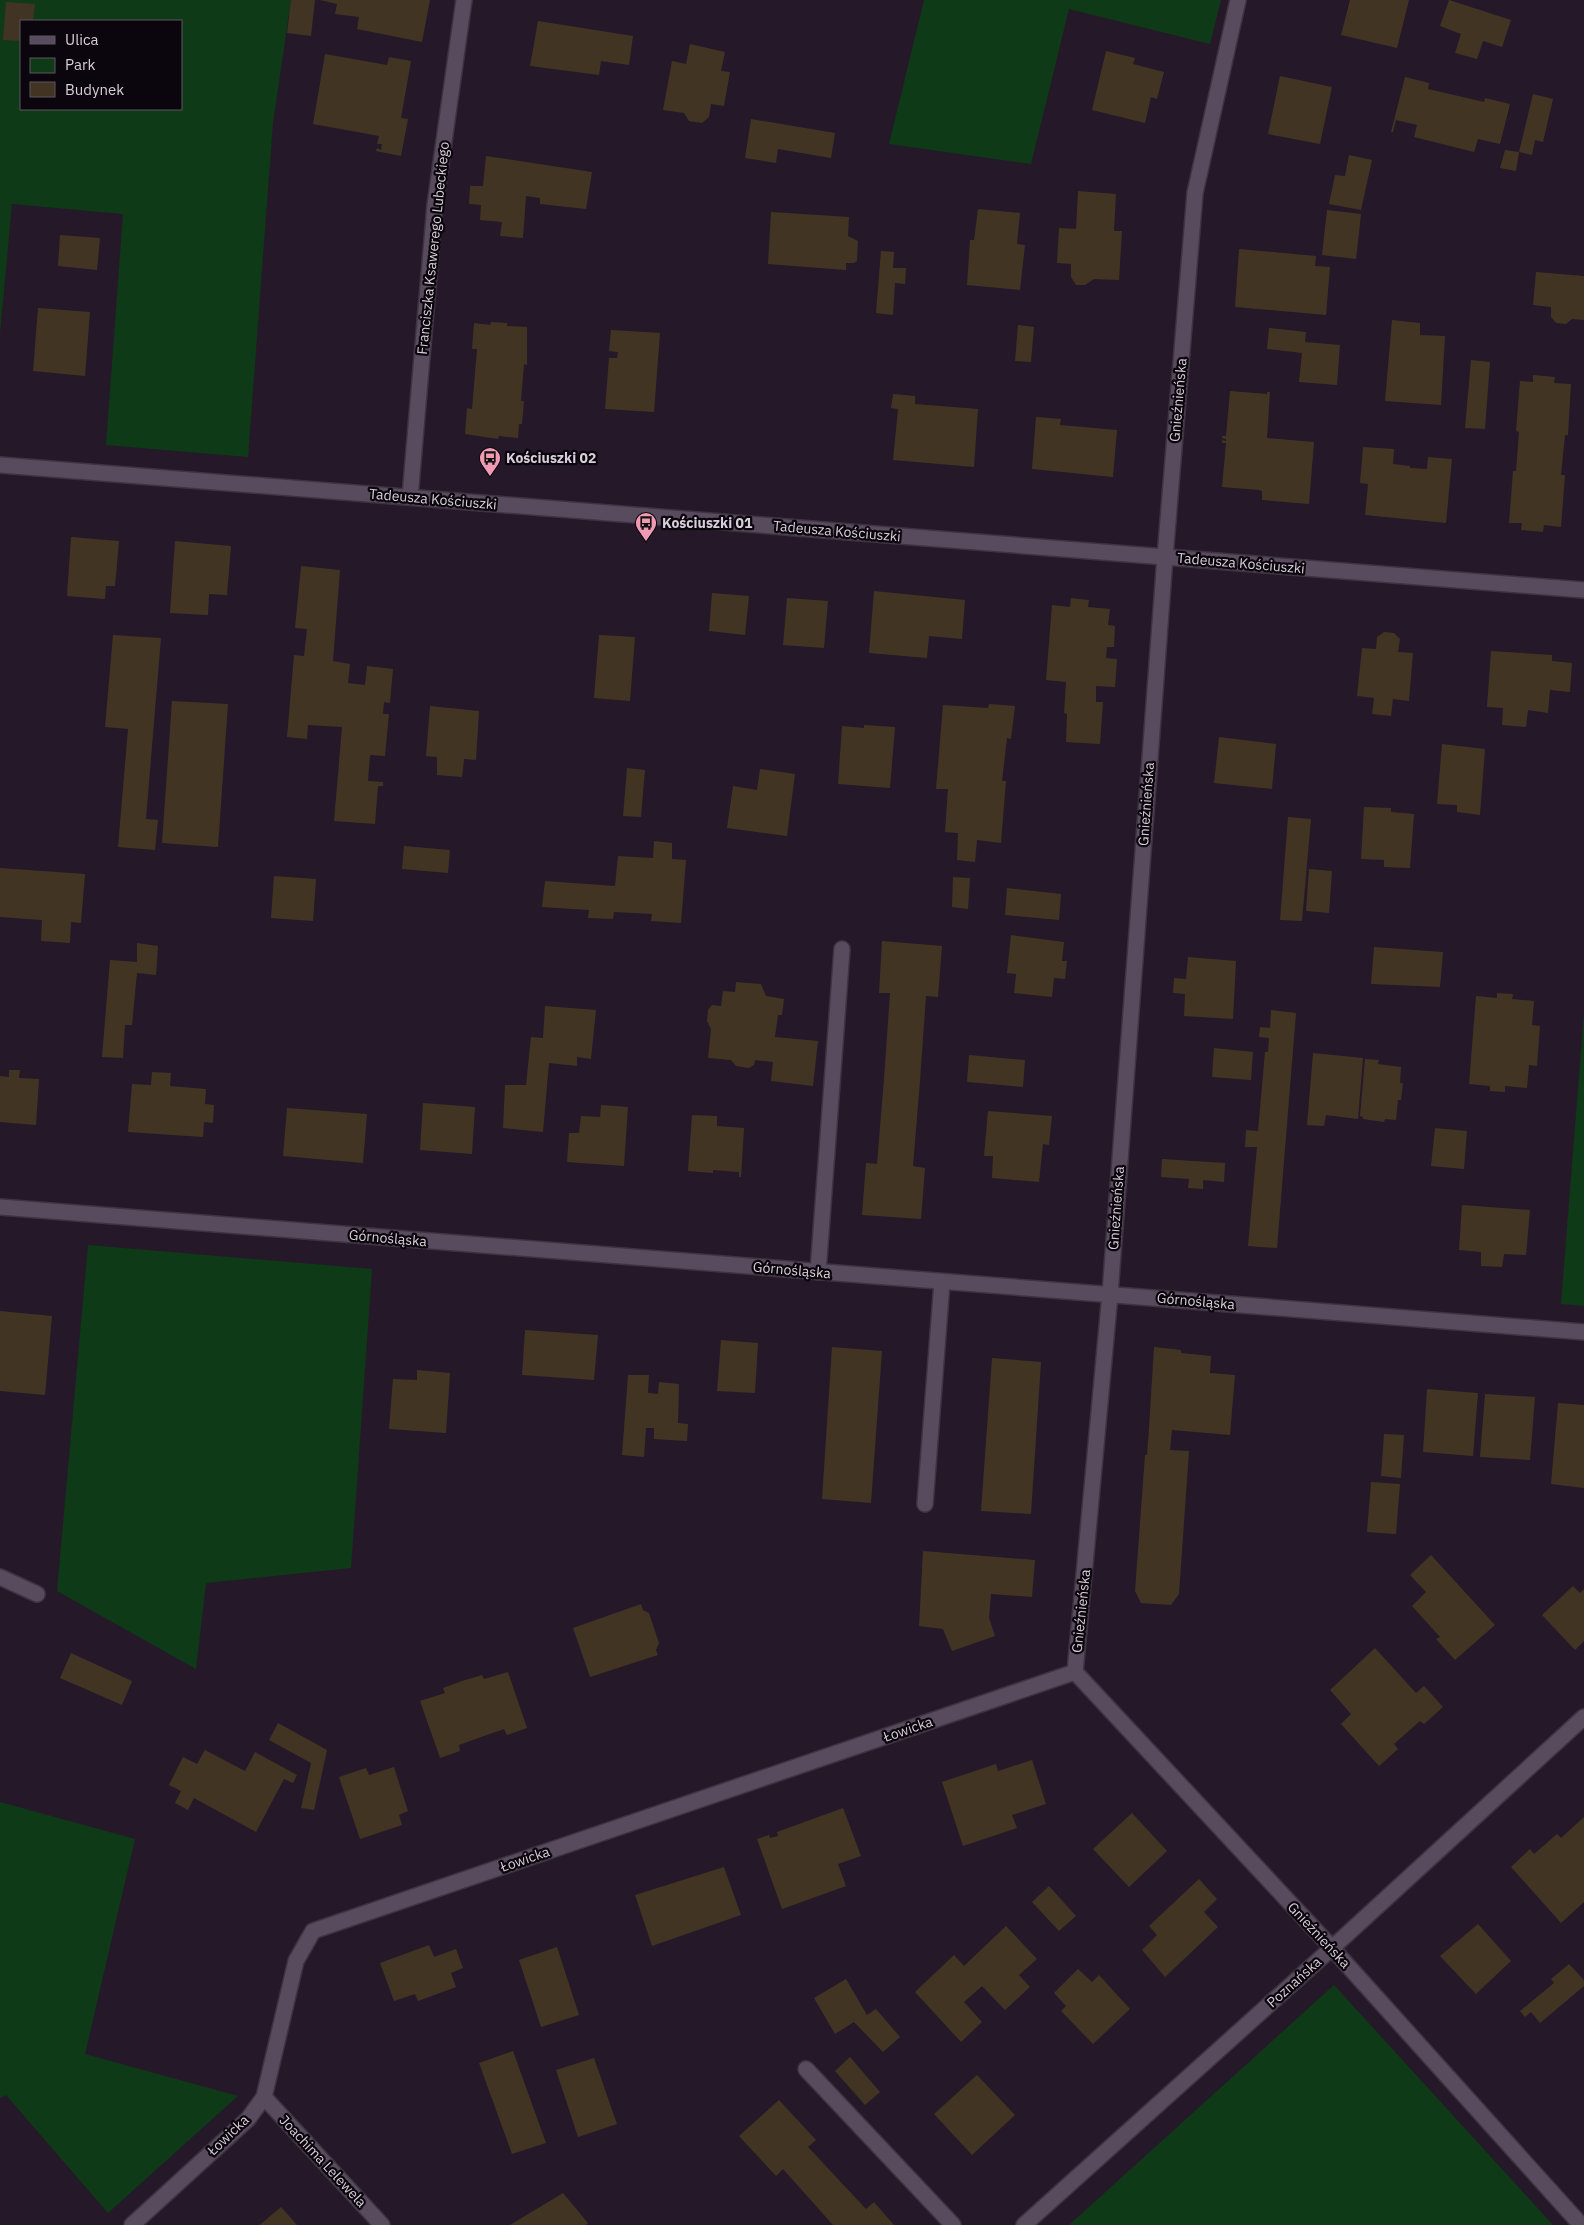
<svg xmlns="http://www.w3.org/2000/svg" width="1584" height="2225" font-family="'IBM Plex Sans',sans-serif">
<rect width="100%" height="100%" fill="#251929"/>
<path fill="#0e3a18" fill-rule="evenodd" d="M 0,0 L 291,0 L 273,123 L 248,457 L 106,445 L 123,214 L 12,204 L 0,333 ZM 21,21 L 181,21 L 181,109 L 21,109 Z
M 924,0 L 1221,0 L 1210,44 L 1069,9 L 1031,164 L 889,144 Z
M 1584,1013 L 1584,1306 L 1561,1304 Z
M 88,1245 L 372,1269 L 351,1568 L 206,1583 L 196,1669 L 57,1591 Z
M 0,1802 L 135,1839 L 85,2054 L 238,2096 L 108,2213 L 6,2095 L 0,2098 Z
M 1334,1985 L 1553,2225 L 1069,2225 Z"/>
<path fill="#423423" d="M 291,0 L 315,0 L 311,36 L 287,33 Z
M 320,0 L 430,0 L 422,42 L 357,29 L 359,17 L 335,14 L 337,4 Z
M 1350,0 L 1409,0 L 1397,48 L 1341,35 Z
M 1449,0 L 1511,20 L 1502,47 L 1483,41 L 1477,59 L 1455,53 L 1461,34 L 1440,26 Z
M 6,2 L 35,4 L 33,21 L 21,21 L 21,41 L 3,40 Z
M 538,21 L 633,36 L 629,65 L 601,61 L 599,75 L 530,66 Z
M 690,44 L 725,52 L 721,71 L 730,72 L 724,106 L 711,104 L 709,117 L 702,123 L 689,121 L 684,113 L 663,110 L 672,61 L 686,64 Z
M 1106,51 L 1135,58 L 1133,64 L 1164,72 L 1157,99 L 1151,97 L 1145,123 L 1092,110 Z
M 325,54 L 387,65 L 389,57 L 411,61 L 401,118 L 408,119 L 401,156 L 376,151 L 377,148 L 381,150 L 382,144 L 377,144 L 379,136 L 313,124 Z
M 1280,76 L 1332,87 L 1320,144 L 1268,134 Z
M 1405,77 L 1429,83 L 1428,89 L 1484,102 L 1485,98 L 1510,104 L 1500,144 L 1478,139 L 1474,152 L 1414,137 L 1417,125 L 1396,120 L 1393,132 L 1391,132 Z
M 1533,94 L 1553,99 L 1543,142 L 1535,140 L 1532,155 L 1519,152 Z
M 751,119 L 835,133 L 831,158 L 778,149 L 776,163 L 745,158 Z
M 1505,150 L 1519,152 L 1516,171 L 1500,168 Z
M 1349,155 L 1372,160 L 1361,210 L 1329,204 L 1335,175 L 1345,176 Z
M 486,156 L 592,172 L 586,209 L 540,204 L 540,198 L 526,196 L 523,238 L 500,236 L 502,222 L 480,220 L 481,205 L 469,204 L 470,186 L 483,186 Z
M 1078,191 L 1116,194 L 1114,231 L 1122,231 L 1119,280 L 1094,279 L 1085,285 L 1076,285 L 1071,277 L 1071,264 L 1057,263 L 1059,228 L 1076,229 Z
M 978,209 L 1020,213 L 1017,244 L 1025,245 L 1020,290 L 967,285 L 970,240 L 974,240 Z
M 1327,210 L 1361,214 L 1356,259 L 1322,255 Z
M 771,212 L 849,217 L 848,236 L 858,241 L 857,261 L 854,263 L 846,263 L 846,270 L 768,264 Z
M 60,235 L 100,238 L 97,270 L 58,266 Z
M 1239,249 L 1316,256 L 1315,266 L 1330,267 L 1326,315 L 1235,307 Z
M 881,251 L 894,252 L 893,268 L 906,268 L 905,284 L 895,283 L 893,315 L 876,313 Z
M 1536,272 L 1584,276 L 1584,320 L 1572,319 L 1566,324 L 1556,323 L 1551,317 L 1551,307 L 1533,305 Z
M 38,308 L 90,312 L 85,376 L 33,371 Z
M 1392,320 L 1420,323 L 1420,335 L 1445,336 L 1441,405 L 1385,401 Z
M 491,322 L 507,323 L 507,326 L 527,327 L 527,365 L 524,364 L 521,401 L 524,401 L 522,424 L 519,424 L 518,438 L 499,436 L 498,439 L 465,434 L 467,408 L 472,409 L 477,349 L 472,349 L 474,323 L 490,325 Z
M 1018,325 L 1034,327 L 1031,362 L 1015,361 Z
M 1269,328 L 1306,332 L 1305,342 L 1340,345 L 1337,385 L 1299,382 L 1302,353 L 1267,349 Z
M 611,330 L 660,333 L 654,412 L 605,409 L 609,358 L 617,358 L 618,352 L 609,351 Z
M 1471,360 L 1490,362 L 1485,429 L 1465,428 Z
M 1533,375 L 1555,377 L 1554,383 L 1571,384 L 1568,435 L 1565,435 L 1561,475 L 1565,475 L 1561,527 L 1544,525 L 1543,532 L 1521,530 L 1522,523 L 1509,523 L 1513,471 L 1516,471 L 1519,432 L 1516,431 L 1520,381 L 1533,382 Z
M 1230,391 L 1267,394 L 1267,392 L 1270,392 L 1267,438 L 1314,442 L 1309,504 L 1262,500 L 1262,491 L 1259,490 L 1222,487 L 1226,443 L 1222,443 L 1222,440 L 1226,441 L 1226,439 L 1222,438 L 1222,436 L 1226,436 Z
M 893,394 L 915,396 L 915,404 L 978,409 L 974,467 L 893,460 L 898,409 L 891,408 Z
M 1036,417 L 1061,419 L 1060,425 L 1117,430 L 1113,477 L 1032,469 Z
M 1363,447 L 1394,449 L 1393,464 L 1410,466 L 1410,468 L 1427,469 L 1428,457 L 1452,459 L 1446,523 L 1365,515 L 1368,484 L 1360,483 Z
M 71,537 L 119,541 L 115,586 L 106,586 L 105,599 L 67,596 Z
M 175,541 L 231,546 L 227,595 L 209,594 L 208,615 L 170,613 Z
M 301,566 L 340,570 L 333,661 L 350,664 L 348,683 L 365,685 L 367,666 L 393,669 L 390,703 L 384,702 L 383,714 L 389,714 L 385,756 L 370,755 L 368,781 L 383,782 L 383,786 L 378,786 L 375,824 L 334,821 L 342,727 L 308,725 L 307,739 L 287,737 L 294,655 L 304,656 L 307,629 L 295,628 Z
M 874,591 L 965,600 L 962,639 L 929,636 L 927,658 L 869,653 Z
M 712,593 L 749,596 L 745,635 L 709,631 Z
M 787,598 L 828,601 L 824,648 L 783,645 Z
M 1071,598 L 1089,600 L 1088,607 L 1110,609 L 1108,625 L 1115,626 L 1114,647 L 1107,647 L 1106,658 L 1117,659 L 1115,687 L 1096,686 L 1096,702 L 1103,702 L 1100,744 L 1066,742 L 1067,714 L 1064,713 L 1066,682 L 1046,680 L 1052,605 L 1070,607 Z
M 1384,632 L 1394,633 L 1400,639 L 1398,652 L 1413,653 L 1409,701 L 1393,699 L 1391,716 L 1372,714 L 1374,698 L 1357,696 L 1362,648 L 1376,649 L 1377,637 Z
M 113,635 L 161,638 L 146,819 L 158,820 L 155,850 L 118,847 L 128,729 L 105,727 Z
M 599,635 L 635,637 L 630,701 L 594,698 Z
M 1491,651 L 1552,655 L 1552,661 L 1572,663 L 1570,692 L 1550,690 L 1548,713 L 1528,710 L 1526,727 L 1502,725 L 1503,708 L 1487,707 Z
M 172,701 L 228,704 L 218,847 L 162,843 Z
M 989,704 L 1015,706 L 1011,739 L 1007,738 L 1002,781 L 1006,781 L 1001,843 L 977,840 L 975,862 L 957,860 L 958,833 L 945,832 L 948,789 L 936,789 L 943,705 L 988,708 Z
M 430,706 L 479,711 L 476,760 L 464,759 L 462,777 L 437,775 L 437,757 L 426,756 Z
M 864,725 L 895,727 L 890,788 L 838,784 L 842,726 L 864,728 Z
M 1219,737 L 1276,744 L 1272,789 L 1214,783 Z
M 1442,744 L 1485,749 L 1480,815 L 1457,812 L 1457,805 L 1437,804 Z
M 627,768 L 645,770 L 641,817 L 623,816 Z
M 760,769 L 795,774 L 787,836 L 727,828 L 733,786 L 757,790 Z
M 1364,807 L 1391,808 L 1391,812 L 1414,814 L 1410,868 L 1384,867 L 1384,860 L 1361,859 Z
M 1288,817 L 1311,819 L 1302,921 L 1280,920 Z
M 654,841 L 672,843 L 672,859 L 686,860 L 681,923 L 651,921 L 652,914 L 614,912 L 613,919 L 588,918 L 589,910 L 542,907 L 545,881 L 615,886 L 618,856 L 653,858 Z
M 404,846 L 450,850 L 448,873 L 402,869 Z
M 0,868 L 85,874 L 81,923 L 71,922 L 70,943 L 41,941 L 42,920 L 0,917 Z
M 1309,869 L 1332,871 L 1329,913 L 1306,911 Z
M 274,876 L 316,879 L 313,921 L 271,918 Z
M 953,877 L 970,878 L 968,909 L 952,907 Z
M 1007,888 L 1061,894 L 1059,920 L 1005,915 Z
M 1011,935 L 1064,942 L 1062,961 L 1067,961 L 1065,979 L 1054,978 L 1052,997 L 1014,993 L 1016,974 L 1007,973 Z
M 882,941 L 942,946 L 938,997 L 926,996 L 920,1081 L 913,1166 L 925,1168 L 921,1219 L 862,1215 L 866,1163 L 877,1164 L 884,1079 L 890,993 L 879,993 Z
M 137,943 L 158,946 L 156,975 L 137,973 L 132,1025 L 125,1025 L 123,1058 L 102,1057 L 110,960 L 137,962 Z
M 1374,947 L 1443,952 L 1440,987 L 1371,984 Z
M 1188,957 L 1236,961 L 1233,1019 L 1184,1016 L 1185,994 L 1173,993 L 1174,978 L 1186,979 Z
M 736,982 L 761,984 L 766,996 L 784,999 L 782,1015 L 778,1015 L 775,1037 L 818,1041 L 813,1086 L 771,1081 L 773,1062 L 755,1060 L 754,1065 L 749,1068 L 736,1066 L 731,1060 L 708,1058 L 711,1029 L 707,1021 L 708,1010 L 712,1005 L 721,1006 L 723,991 L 735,992 Z
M 1497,993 L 1513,994 L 1512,999 L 1534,1001 L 1532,1025 L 1540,1026 L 1537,1066 L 1529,1065 L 1527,1088 L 1505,1086 L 1505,1092 L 1490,1091 L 1490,1086 L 1469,1084 L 1476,996 L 1497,998 Z
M 545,1006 L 596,1010 L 591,1059 L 577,1057 L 577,1066 L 549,1063 L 543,1132 L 503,1128 L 505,1085 L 526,1085 L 531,1037 L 543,1038 Z
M 1271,1010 L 1296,1013 L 1277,1248 L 1248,1246 L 1257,1147 L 1245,1147 L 1246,1130 L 1258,1131 L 1265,1052 L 1268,1052 L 1269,1038 L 1259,1037 L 1260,1027 L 1270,1028 Z
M 1214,1048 L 1253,1052 L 1251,1080 L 1212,1077 Z
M 1313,1053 L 1363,1058 L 1358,1119 L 1326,1115 L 1324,1126 L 1307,1125 Z
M 969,1055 L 1025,1060 L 1023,1087 L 967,1082 Z
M 1365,1059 L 1379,1060 L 1378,1064 L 1401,1067 L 1400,1083 L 1403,1083 L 1401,1100 L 1398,1100 L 1396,1120 L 1385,1119 L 1384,1122 L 1363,1119 L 1363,1117 L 1360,1116 Z
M 9,1070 L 20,1070 L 19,1078 L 39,1079 L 36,1125 L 0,1122 L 0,1076 L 9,1077 Z
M 152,1072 L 171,1073 L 170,1086 L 206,1089 L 205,1104 L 214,1105 L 213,1123 L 204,1122 L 203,1137 L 128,1132 L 132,1084 L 151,1085 Z
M 423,1103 L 475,1107 L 472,1154 L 420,1150 Z
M 601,1105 L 628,1107 L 624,1166 L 567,1162 L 569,1133 L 579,1133 L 581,1116 L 600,1117 Z
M 287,1108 L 367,1114 L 363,1163 L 283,1156 Z
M 988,1111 L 1052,1116 L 1049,1145 L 1043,1144 L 1039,1182 L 992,1178 L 993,1156 L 984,1156 Z
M 692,1115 L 717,1116 L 717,1126 L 744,1128 L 741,1177 L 739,1177 L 739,1172 L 713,1170 L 713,1173 L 688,1171 Z
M 1435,1128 L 1467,1131 L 1464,1169 L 1431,1166 Z
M 1162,1159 L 1225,1163 L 1224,1182 L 1203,1180 L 1203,1189 L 1188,1188 L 1189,1179 L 1161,1177 Z
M 1462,1205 L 1530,1210 L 1526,1255 L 1504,1254 L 1502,1267 L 1481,1266 L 1481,1252 L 1459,1250 Z
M 0,1311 L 52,1316 L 45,1395 L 0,1391 Z
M 525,1330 L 598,1335 L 594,1380 L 522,1375 Z
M 721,1340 L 758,1343 L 755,1393 L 717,1391 Z
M 832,1347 L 882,1351 L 871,1503 L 822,1499 Z
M 1154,1347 L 1181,1350 L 1181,1353 L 1211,1356 L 1210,1373 L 1235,1375 L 1230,1435 L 1172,1430 L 1170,1450 L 1189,1451 L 1179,1594 L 1171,1605 L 1141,1603 L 1135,1591 L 1145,1455 L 1147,1455 L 1149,1428 Z
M 992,1358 L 1041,1362 L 1031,1514 L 981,1511 Z
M 417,1370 L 450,1373 L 446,1433 L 389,1429 L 393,1379 L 417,1380 Z
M 628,1375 L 649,1375 L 648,1393 L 658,1394 L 659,1382 L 679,1384 L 678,1423 L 688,1424 L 687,1441 L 654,1439 L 654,1428 L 646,1428 L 644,1457 L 622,1455 Z
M 1427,1389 L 1478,1393 L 1473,1456 L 1423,1452 Z
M 1485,1394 L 1535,1397 L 1530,1460 L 1480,1457 Z
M 1558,1403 L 1584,1405 L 1584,1488 L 1551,1484 Z
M 1384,1434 L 1404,1435 L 1401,1478 L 1381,1476 Z
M 1371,1482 L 1400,1484 L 1396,1534 L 1367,1532 Z
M 923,1551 L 1035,1560 L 1032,1597 L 991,1594 L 989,1618 L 995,1636 L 952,1651 L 943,1629 L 919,1626 Z
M 1431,1555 L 1495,1625 L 1455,1660 L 1436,1639 L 1440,1637 L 1412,1606 L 1426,1592 L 1410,1575 Z
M 1573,1586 L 1580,1593 L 1584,1589 L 1584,1641 L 1575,1650 L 1542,1615 Z
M 641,1604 L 643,1610 L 649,1613 L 659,1643 L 656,1650 L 658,1655 L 590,1677 L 573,1628 Z
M 1375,1648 L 1416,1693 L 1424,1686 L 1443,1707 L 1424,1724 L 1420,1721 L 1394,1744 L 1398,1749 L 1379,1766 L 1341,1724 L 1351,1714 L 1330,1690 Z
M 71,1653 L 132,1681 L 122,1705 L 60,1678 Z
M 508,1672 L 527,1728 L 507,1735 L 504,1729 L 481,1737 L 459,1745 L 460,1751 L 440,1758 L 420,1701 L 445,1693 L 443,1688 L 462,1681 L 482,1675 L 484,1679 Z
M 278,1723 L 327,1750 L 314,1810 L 301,1808 L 311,1763 L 269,1740 Z
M 205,1750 L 245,1771 L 255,1752 L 297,1775 L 293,1783 L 284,1779 L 256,1832 L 194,1798 L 188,1810 L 175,1803 L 181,1791 L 169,1785 L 183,1757 L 197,1764 Z
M 1032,1760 L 1046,1804 L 1012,1815 L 1017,1828 L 963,1846 L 942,1782 L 996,1764 L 998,1771 Z
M 394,1767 L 408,1811 L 399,1815 L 402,1825 L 360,1839 L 339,1777 L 366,1768 L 369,1775 Z
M 843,1808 L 861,1856 L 838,1864 L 846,1886 L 782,1909 L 757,1839 L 769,1835 L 770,1838 L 778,1836 L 777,1832 Z
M 1132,1813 L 1167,1851 L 1129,1887 L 1093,1849 Z
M 1584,1817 L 1584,1902 L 1561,1923 L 1511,1867 L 1530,1849 L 1534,1854 L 1557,1834 L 1561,1838 Z
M 724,1867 L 741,1915 L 652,1946 L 635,1895 Z
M 1199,1879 L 1217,1899 L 1204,1912 L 1218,1927 L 1165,1977 L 1142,1950 L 1157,1935 L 1149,1926 Z
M 1049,1886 L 1076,1916 L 1059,1931 L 1032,1902 Z
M 1478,1924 L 1511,1961 L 1476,1994 L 1440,1956 Z
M 1006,1926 L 1037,1959 L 1019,1975 L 1030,1987 L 1005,2010 L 982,1986 L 964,2002 L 982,2022 L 961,2042 L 915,1992 L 954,1955 L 964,1966 Z
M 429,1945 L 434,1957 L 456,1949 L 463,1968 L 451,1973 L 456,1987 L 418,2001 L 415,1994 L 394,2001 L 380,1963 Z
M 557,1947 L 579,2015 L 541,2027 L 519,1960 Z
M 1569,1964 L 1584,1980 L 1584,1986 L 1540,2023 L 1531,2012 L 1525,2017 L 1520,2011 L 1554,1983 L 1551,1979 Z
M 1078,1969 L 1092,1982 L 1099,1975 L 1130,2009 L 1093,2044 L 1061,2011 L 1066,2006 L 1054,1993 Z
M 846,1979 L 867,2015 L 876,2009 L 900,2037 L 883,2052 L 854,2022 L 835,2034 L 814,1998 Z
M 513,2051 L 546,2143 L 512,2154 L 479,2063 Z
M 850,2057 L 880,2092 L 865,2105 L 835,2071 Z
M 594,2058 L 617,2124 L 578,2137 L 556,2070 Z
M 977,2075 L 1015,2115 L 972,2155 L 934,2114 Z
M 779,2100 L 816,2140 L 808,2147 L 866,2209 L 874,2202 L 894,2225 L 833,2225 L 783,2169 L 776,2176 L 739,2136 Z
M 563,2193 L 588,2223 L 586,2225 L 510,2225 Z
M 281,2207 L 297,2225 L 260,2225 L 262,2223 Z"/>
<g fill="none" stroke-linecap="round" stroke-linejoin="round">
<g stroke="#3e3441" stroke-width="18">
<path id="lane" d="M 818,1272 L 842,949
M 925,1504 L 942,1282
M 806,2069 L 953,2225"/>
</g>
<g stroke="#3e3441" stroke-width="18">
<path id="street" d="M 1238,0 L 1195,193 L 1165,557 L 1110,1294 L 1075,1672 L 1332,1948 L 1581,2225
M 410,497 L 435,205 L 464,0
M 0,1207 L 1584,1332
M 0,1577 L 37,1594
M 264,2097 L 382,2225
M 132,2225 L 248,2119 L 264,2097 L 296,1961 L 313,1931 L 1075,1672
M 1024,2225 L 1332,1948 L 1584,1717"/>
</g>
<g stroke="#3e3441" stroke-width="18">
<path id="secondary" d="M 0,465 L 1584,590"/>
</g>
<use href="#lane" stroke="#594b5e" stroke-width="15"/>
<use href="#street" stroke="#594b5e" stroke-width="15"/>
<use href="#secondary" stroke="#594b5e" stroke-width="15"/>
</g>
<defs>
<g id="bus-pin" transform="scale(1.125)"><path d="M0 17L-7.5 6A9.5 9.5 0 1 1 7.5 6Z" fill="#f19ab4" stroke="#0b060d"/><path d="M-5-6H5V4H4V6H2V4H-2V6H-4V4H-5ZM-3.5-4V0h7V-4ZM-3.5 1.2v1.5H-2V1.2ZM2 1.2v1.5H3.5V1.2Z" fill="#111"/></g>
</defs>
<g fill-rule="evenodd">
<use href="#bus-pin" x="490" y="458"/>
<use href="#bus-pin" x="646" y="523"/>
</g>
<g text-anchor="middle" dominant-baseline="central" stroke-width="4.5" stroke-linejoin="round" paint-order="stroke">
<g font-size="14" fill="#d6ced9" stroke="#0b060d">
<text transform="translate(433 248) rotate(-84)">Franciszka Ksawerego Lubeckiego</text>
<text transform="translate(1178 400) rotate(-85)">Gnieźnieńska</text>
<text transform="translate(433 499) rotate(5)">Tadeusza Kościuszki</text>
<text transform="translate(837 531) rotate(5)">Tadeusza Kościuszki</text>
<text transform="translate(1241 563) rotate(5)">Tadeusza Kościuszki</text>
<text transform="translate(1146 804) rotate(-86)">Gnieźnieńska</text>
<text transform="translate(1116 1208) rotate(-86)">Gnieźnieńska</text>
<text transform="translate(388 1238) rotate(5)">Górnośląska</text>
<text transform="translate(792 1270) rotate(5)">Górnośląska</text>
<text transform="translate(1196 1301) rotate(5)">Górnośląska</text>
<text transform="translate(1081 1611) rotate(-84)">Gnieźnieńska</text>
<text transform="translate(908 1729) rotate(-19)">Łowicka</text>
<text transform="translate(525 1859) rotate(-19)">Łowicka</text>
<text transform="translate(1319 1935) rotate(47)">Gnieźnieńska</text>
<text transform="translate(1294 1982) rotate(-42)">Poznańska</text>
<text transform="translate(228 2135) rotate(-44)">Łowicka</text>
<text transform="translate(323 2161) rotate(47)">Joachima Lelewela</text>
</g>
<g font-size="14" font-weight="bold" fill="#d6ced9" stroke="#0b060d" text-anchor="start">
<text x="506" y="458">Kościuszki 02</text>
<text x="662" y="523">Kościuszki 01</text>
</g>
</g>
<rect x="20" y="20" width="162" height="90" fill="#0b060d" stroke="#5c565f"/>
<rect x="30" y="36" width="25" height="8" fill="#594b5e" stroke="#5c565f"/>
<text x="65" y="45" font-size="15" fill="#d6ced9">Ulica</text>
<rect x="30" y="58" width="25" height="15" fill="#0e3a18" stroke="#5c565f"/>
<text x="65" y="70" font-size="15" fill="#d6ced9">Park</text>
<rect x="30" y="82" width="25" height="15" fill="#423423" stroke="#5c565f"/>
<text x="65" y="95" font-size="15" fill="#d6ced9">Budynek</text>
</svg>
